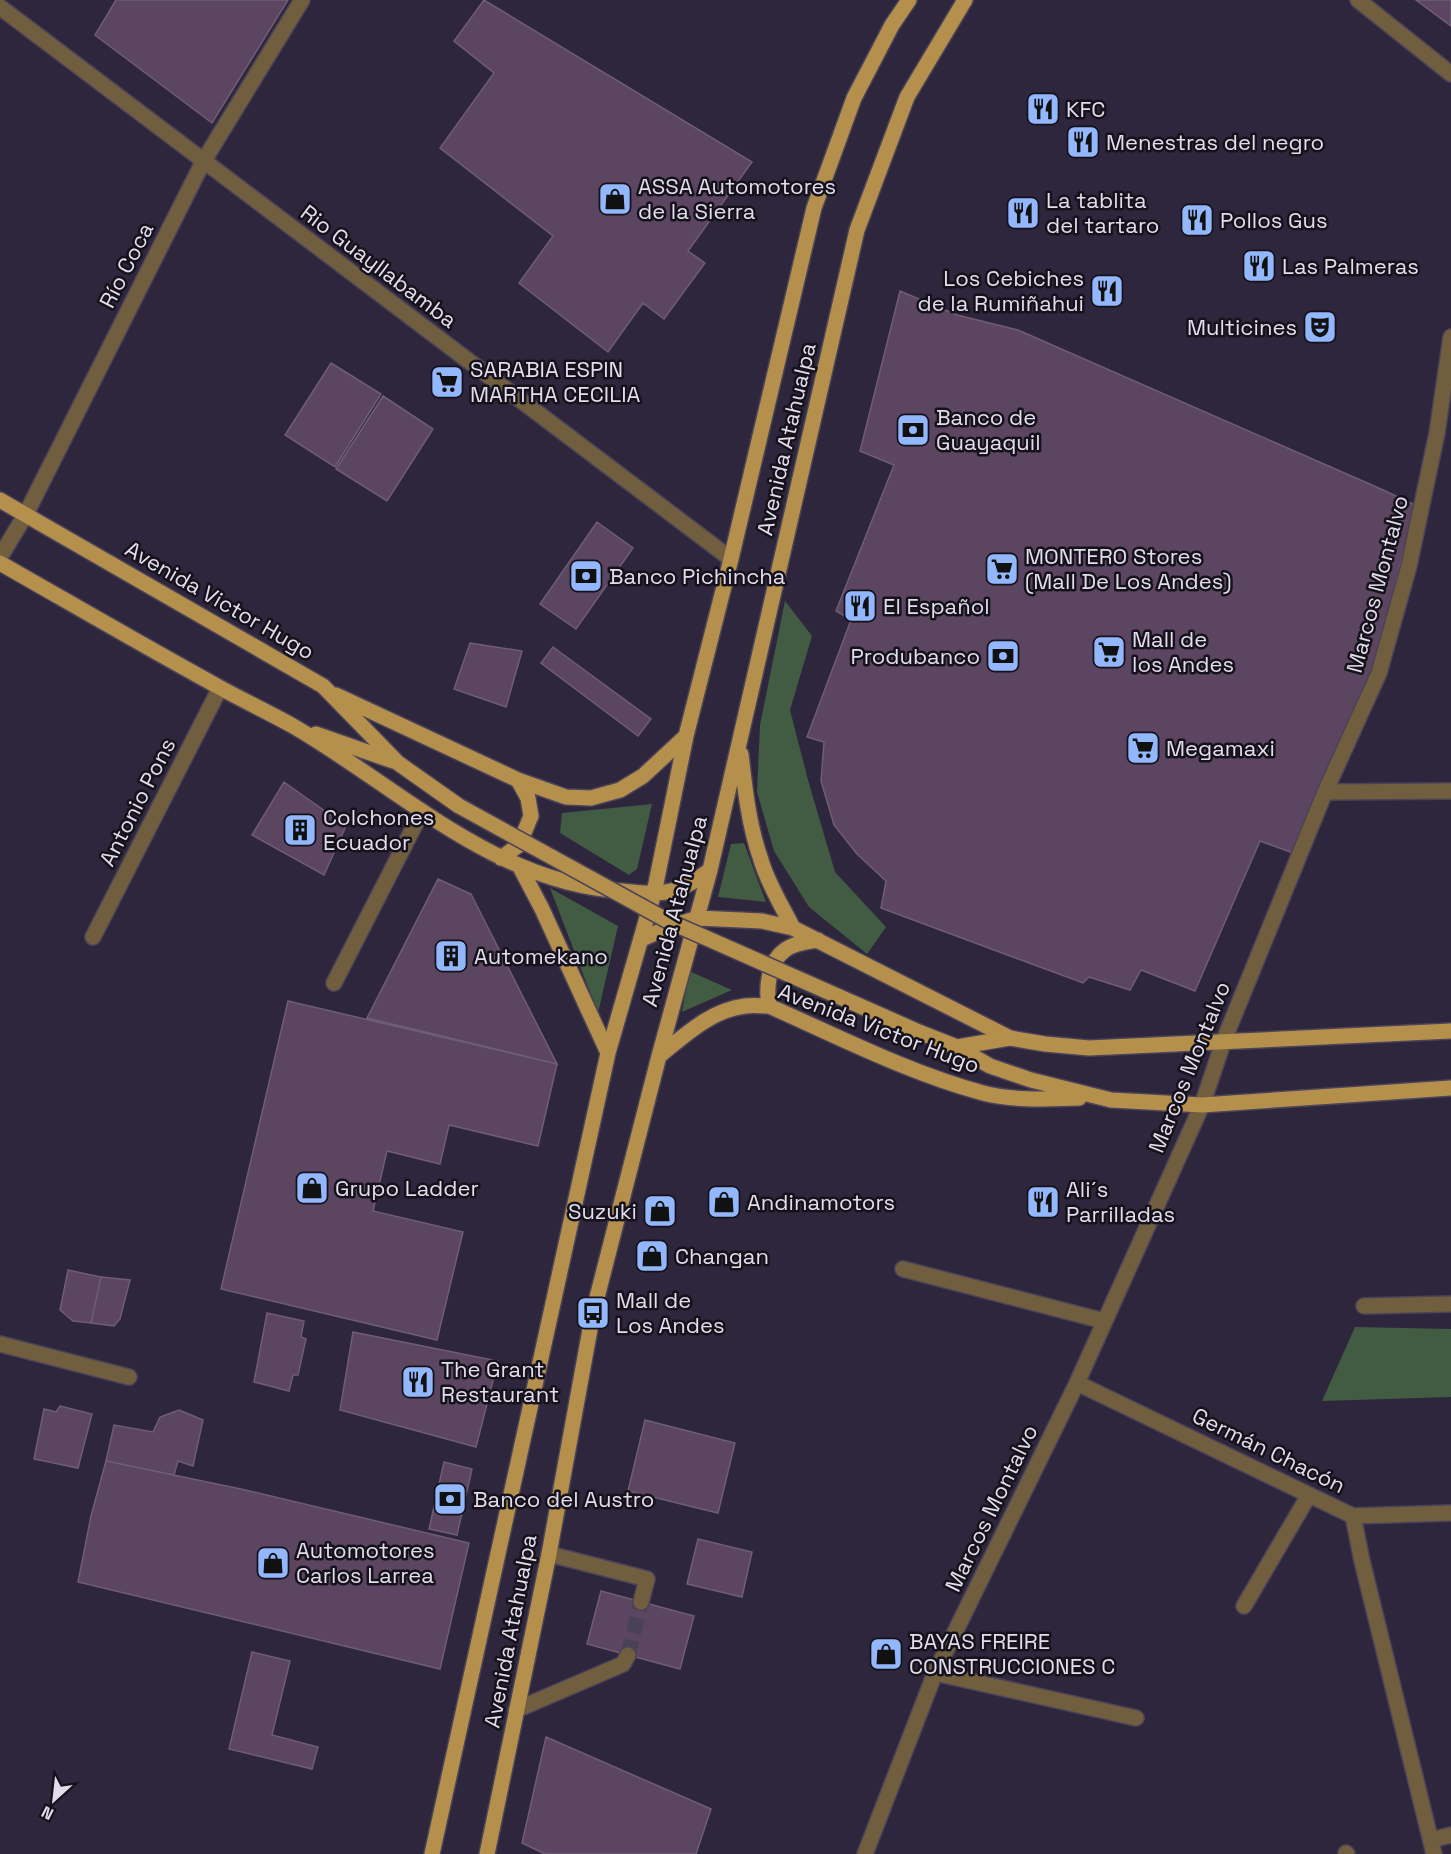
<svg xmlns="http://www.w3.org/2000/svg" width="1451" height="1854" font-family="'Space Grotesk',sans-serif">
<rect width="100%" height="100%" fill="#2e263c"/>
<path fill="#425b43" d="M 785,601 L 812,636 L 790,710 L 808,780 L 835,872 L 886,927 L 867,954 L 809,907 L 774,851 L 757,792 L 760,725 Z
M 652,804 L 637,869 L 629,875 L 560,833 L 562,813 Z
M 744,843 L 766,902 L 718,897 L 731,844 Z
M 550,888 L 618,926 L 598,1013 Z
M 689,971 L 732,990 L 682,1012 Z
M 1355,1327 L 1451,1329 L 1451,1397 L 1322,1401 Z"/>
<path fill="#5b4561" stroke="#6f5d73" stroke-width="1.5" d="M 116,0 L 288,0 L 212,123 L 95,35 Z
M 484,0 L 752,162 L 688,251 L 705,263 L 664,319 L 643,303 L 608,352 L 519,283 L 553,236 L 440,148 L 494,73 L 454,41 Z
M 1416,0 L 1451,0 L 1451,26 Z
M 900,291 L 957,315 L 1018,330 L 1381,489 L 1415,505 L 1371,683 L 1296,854 L 1260,841 L 1195,991 L 1141,970 L 1130,990 L 1089,977 L 1083,983 L 881,908 L 886,881 L 857,854 L 834,825 L 821,781 L 824,742 L 807,737 L 851,620 L 836,611 L 894,465 L 860,451 Z
M 331,363 L 381,394 L 335,467 L 285,435 Z
M 383,396 L 433,429 L 387,501 L 336,469 Z
M 597,522 L 633,548 L 576,629 L 540,604 Z
M 470,643 L 522,651 L 506,707 L 454,689 Z
M 553,647 L 651,719 L 638,736 L 541,663 Z
M 284,782 L 346,826 L 324,875 L 252,835 Z
M 438,879 L 471,894 L 557,1064 L 367,1018 Z
M 288,1001 L 557,1064 L 538,1146 L 449,1125 L 440,1164 L 387,1151 L 373,1211 L 463,1232 L 437,1340 L 221,1289 Z
M 68,1270 L 101,1277 L 91,1323 L 73,1321 L 60,1310 Z
M 101,1277 L 130,1280 L 120,1319 L 114,1326 L 91,1323 Z
M 267,1313 L 304,1321 L 301,1337 L 306,1339 L 298,1375 L 293,1375 L 289,1391 L 254,1382 Z
M 353,1332 L 498,1361 L 476,1447 L 340,1410 Z
M 60,1406 L 92,1414 L 78,1468 L 34,1459 L 44,1409 L 56,1412 Z
M 179,1410 L 203,1420 L 193,1466 L 178,1461 L 174,1475 L 106,1461 L 114,1425 L 153,1432 L 160,1417 Z
M 645,1420 L 735,1443 L 718,1513 L 628,1491 Z
M 106,1461 L 241,1489 L 469,1543 L 440,1669 L 78,1582 L 91,1516 Z
M 444,1462 L 472,1469 L 457,1535 L 429,1529 Z
M 698,1539 L 752,1552 L 742,1597 L 687,1584 Z
M 601,1591 L 694,1616 L 680,1669 L 587,1644 Z
M 252,1652 L 290,1661 L 272,1735 L 318,1747 L 312,1769 L 229,1749 Z
M 546,1737 L 711,1809 L 696,1854 L 545,1854 L 522,1843 Z"/>
<g fill="none" stroke-linecap="round" stroke-linejoin="round">
<path stroke="#494156" stroke-width="15" stroke-dasharray="15 8" stroke-linecap="butt" d="M 628,1655 L 641,1602"/>
<g stroke="#4b4358" stroke-width="18">
<path id="minor" d="M 1358,0 L 1451,74
M 0,7 L 731,559
M 0,557 L 26,514 L 203,162 L 302,0
M 1325,792 L 1451,791
M 93,937 L 220,688
M 334,983 L 422,811
M 903,1269 L 1104,1321
M 1364,1306 L 1451,1304
M 0,1344 L 129,1377
M 1077,1383 L 1353,1516 L 1451,1513
M 1353,1516 L 1362,1561 L 1434,1854
M 549,1554 L 647,1579 L 641,1602
M 1244,1606 L 1309,1495
M 935,1673 L 1136,1718
M 516,1710 L 623,1664 L 628,1655
M 1431,1840 L 1451,1835
M 1346,1853 L 1347,1854
M 865,1854 L 935,1673 L 1077,1383 L 1202,1105 L 1224,1040 L 1325,792 L 1379,673 L 1409,566 L 1437,433 L 1451,337"/>
</g>
<g stroke="#4b4358" stroke-width="18">
<path id="major" d="M 0,500 L 323,686 L 398,763 L 459,806
M 0,563 C 72,604 144,646 217,686 C 242,700 268,712 293,726 C 398,787 494,883 621,891 C 639,893 658,895 675,890 C 688,886 699,878 710,870
M 336,695 L 518,780 L 566,797 L 591,798 L 620,790 L 643,776 L 686,736
M 316,734 L 393,761
M 741,754 C 745,790 749,826 761,860 C 768,884 782,906 793,928
M 501,858 L 519,845 L 531,816 L 528,798 L 518,780
M 520,867 L 542,909 L 608,1053
M 642,939 L 669,927 L 698,918 L 762,921 L 793,928 L 1010,1038
M 769,1006 C 766,988 768,962 785,950 C 794,943 807,942 818,940
M 919,1032 L 957,1047 L 990,1066 L 1031,1080 L 1111,1100 L 1202,1105 L 1451,1088
M 957,1047 L 1010,1038 L 1045,1044 L 1089,1048 L 1451,1031
M 659,1056 C 684,1036 711,1010 745,1006 C 753,1005 761,1006 769,1006 C 839,1037 909,1073 983,1093 C 1014,1101 1047,1099 1079,1098
M 432,1854 L 608,1053 L 654,893 L 686,736 L 731,559 L 814,208 L 854,98 L 892,25 L 909,0
M 487,1854 L 549,1554 L 593,1313 L 659,1056 L 710,870 L 857,230 L 907,97 L 965,0"/>
</g>
<use href="#minor" stroke="#705e3f" stroke-width="15"/>
<use href="#major" stroke="#b4904c" stroke-width="15"/>
<g stroke="#4b4358" stroke-width="18" stroke-linecap="butt">
<path id="major-bridge" d="M 459,806 L 670,922 L 919,1032"/>
</g>
<use href="#major-bridge" stroke="#b4904c" stroke-width="15"/>
</g>
<defs>
<g id="restaurant-square" transform="scale(1.725)"><rect x="-9" y="-9" width="18" height="18" rx="4" fill="#93b7fd" stroke="#15121b"/><path d="M-5-6h1v4h1v-4h1v4h1v-4h1v5L-1.5 .5V6h-2V.5L-5-1ZM5-6V6H3V1.5H1.5Q1.5-4 5-6Z" fill="#111"/></g>
<g id="shop-square" transform="scale(1.725)"><rect x="-9" y="-9" width="18" height="18" rx="4" fill="#93b7fd" stroke="#15121b"/><path d="M-5-2.5h2.3a2.7 3.5 0 0 1 5.4 0H5L5.5 6h-11ZM-1.5-2.5h3a1.5 2.3 0 0 0-3 0Z" fill="#111"/></g>
<g id="theatre-square" transform="scale(1.725)"><rect x="-9" y="-9" width="18" height="18" rx="4" fill="#93b7fd" stroke="#15121b"/><path d="M-5-5.5Q0-4 5-5.5V0Q5 5 0 6Q-5 5-5 0ZM-3.3-2.5H-1v1.5H-3.3ZM1-2.5H3.3v1.5H1ZM-2.8 1Q0 5.5 2.8 1Z" fill="#111"/></g>
<g id="supermarket-square" transform="scale(1.725)"><rect x="-9" y="-9" width="18" height="18" rx="4" fill="#93b7fd" stroke="#15121b"/><path d="M-6-5.5h2.5l.6 2H6L4.5 2H-2.5L-4.4-4H-6ZM-1.5 3.2a1.3 1.3 0 1 0 .1 0ZM3 3.2a1.3 1.3 0 1 0 .1 0Z" fill="#111"/></g>
<g id="bank-square" transform="scale(1.725)"><rect x="-9" y="-9" width="18" height="18" rx="4" fill="#93b7fd" stroke="#15121b"/><path d="M-6-4H6V4H-6ZM0-2.3a2.3 2.3 0 1 0 0 4.6a2.3 2.3 0 1 0 0-4.6Z" fill="#111"/></g>
<g id="building-square" transform="scale(1.725)"><rect x="-9" y="-9" width="18" height="18" rx="4" fill="#93b7fd" stroke="#15121b"/><path d="M-4-6H4V6H1V3H-1V6H-4ZM-2.5-4.3h1.7v1.8h-1.7ZM.8-4.3h1.7v1.8H.8ZM-2.5-1h1.7V.8h-1.7ZM.8-1h1.7V.8H.8Z" fill="#111"/></g>
<g id="bus-square" transform="scale(1.725)"><rect x="-9" y="-9" width="18" height="18" rx="4" fill="#93b7fd" stroke="#15121b"/><path d="M-5-6H5V4H4V6H2V4H-2V6H-4V4H-5ZM-3.5-4V0h7V-4ZM-3.5 1.2v1.5H-2V1.2ZM2 1.2v1.5H3.5V1.2Z" fill="#111"/></g>
</defs>
<g fill-rule="evenodd">
<use href="#restaurant-square" x="1043" y="109"/>
<use href="#restaurant-square" x="1083" y="142"/>
<use href="#shop-square" x="615" y="199"/>
<use href="#restaurant-square" x="1023" y="213"/>
<use href="#restaurant-square" x="1197" y="220"/>
<use href="#restaurant-square" x="1259" y="266"/>
<use href="#restaurant-square" x="1107" y="291"/>
<use href="#theatre-square" x="1320" y="327"/>
<use href="#supermarket-square" x="447" y="382"/>
<use href="#bank-square" x="913" y="430"/>
<use href="#supermarket-square" x="1002" y="569"/>
<use href="#bank-square" x="586" y="576"/>
<use href="#restaurant-square" x="860" y="606"/>
<use href="#supermarket-square" x="1109" y="652"/>
<use href="#bank-square" x="1003" y="656"/>
<use href="#supermarket-square" x="1143" y="748"/>
<use href="#building-square" x="300" y="830"/>
<use href="#building-square" x="451" y="956"/>
<use href="#shop-square" x="312" y="1188"/>
<use href="#shop-square" x="724" y="1202"/>
<use href="#restaurant-square" x="1043" y="1202"/>
<use href="#shop-square" x="660" y="1211"/>
<use href="#shop-square" x="652" y="1256"/>
<use href="#bus-square" x="593" y="1313"/>
<use href="#restaurant-square" x="418" y="1382"/>
<use href="#bank-square" x="450" y="1499"/>
<use href="#shop-square" x="273" y="1563"/>
<use href="#shop-square" x="886" y="1654"/>
</g>
<g text-anchor="middle" dominant-baseline="central" stroke-width="5" stroke-linejoin="round" paint-order="stroke">
<g font-size="22" fill="#e2ddec" stroke="#15121b" text-anchor="start">
<text x="1066" y="109">KFC</text>
<text x="1106" y="142">Menestras del negro</text>
<text x="638" y="186">ASSA Automotores<tspan x="638" dy="25">de la Sierra</tspan></text>
<text x="1046" y="200">La tablita<tspan x="1046" dy="25">del tartaro</tspan></text>
<text x="1220" y="220">Pollos Gus</text>
<text x="1282" y="266">Las Palmeras</text>
<text x="1084" y="278" text-anchor="end">Los Cebiches<tspan x="1084" dy="25">de la Rumiñahui</tspan></text>
<text x="1297" y="327" text-anchor="end">Multicines</text>
<text x="470" y="369">SARABIA ESPIN<tspan x="470" dy="25">MARTHA CECILIA</tspan></text>
<text x="936" y="417">Banco de<tspan x="936" dy="25">Guayaquil</tspan></text>
<text x="1025" y="556">MONTERO Stores<tspan x="1025" dy="25">(Mall De Los Andes)</tspan></text>
<text x="609" y="576">Banco Pichincha</text>
<text x="883" y="606">El Español</text>
<text x="1132" y="639">Mall de<tspan x="1132" dy="25">los Andes</tspan></text>
<text x="980" y="656" text-anchor="end">Produbanco</text>
<text x="1166" y="748">Megamaxi</text>
<text x="323" y="817">Colchones<tspan x="323" dy="25">Ecuador</tspan></text>
<text x="474" y="956">Automekano</text>
<text x="335" y="1188">Grupo Ladder</text>
<text x="1066" y="1189">Ali´s<tspan x="1066" dy="25">Parrilladas</tspan></text>
<text x="747" y="1202">Andinamotors</text>
<text x="637" y="1211" text-anchor="end">Suzuki</text>
<text x="675" y="1256">Changan</text>
<text x="616" y="1300">Mall de<tspan x="616" dy="25">Los Andes</tspan></text>
<text x="441" y="1369">The Grant<tspan x="441" dy="25">Restaurant</tspan></text>
<text x="473" y="1499">Banco del Austro</text>
<text x="296" y="1550">Automotores<tspan x="296" dy="25">Carlos Larrea</tspan></text>
<text x="909" y="1641">BAYAS FREIRE<tspan x="909" dy="25">CONSTRUCCIONES C</tspan></text>
</g>
<g font-size="22" fill="#e2ddec" stroke="#15121b">
<text transform="translate(126 265) rotate(-63)">Río Coca</text>
<text transform="translate(379 266) rotate(37)">Rio Guayllabamba</text>
<text transform="translate(786 439) rotate(-77)">Avenida Atahualpa</text>
<text transform="translate(1377 584) rotate(-75)">Marcos Montalvo</text>
<text transform="translate(220 600) rotate(30)">Avenida Victor Hugo</text>
<text transform="translate(137 802) rotate(-63)">Antonio Pons</text>
<text transform="translate(674 911) rotate(-75)">Avenida Atahualpa</text>
<text transform="translate(879 1028) rotate(21)">Avenida Victor Hugo</text>
<text transform="translate(1189 1067) rotate(-68)">Marcos Montalvo</text>
<text transform="translate(1269 1450) rotate(26)">Germán Chacón</text>
<text transform="translate(991 1508) rotate(-64)">Marcos Montalvo</text>
<text transform="translate(510 1631) rotate(-79)">Avenida Atahualpa</text>
</g>
</g>
<g transform="translate(54 1800) rotate(207)" stroke="#15121b" stroke-width="4.5" paint-order="stroke">
<path d="M0-4.5L10 22L0 15L-10 22Z" fill="#e2ddec"/>
<text y="-9" font-size="16" font-weight="bold" text-anchor="middle" fill="#e2ddec">N</text>
</g>
</svg>
